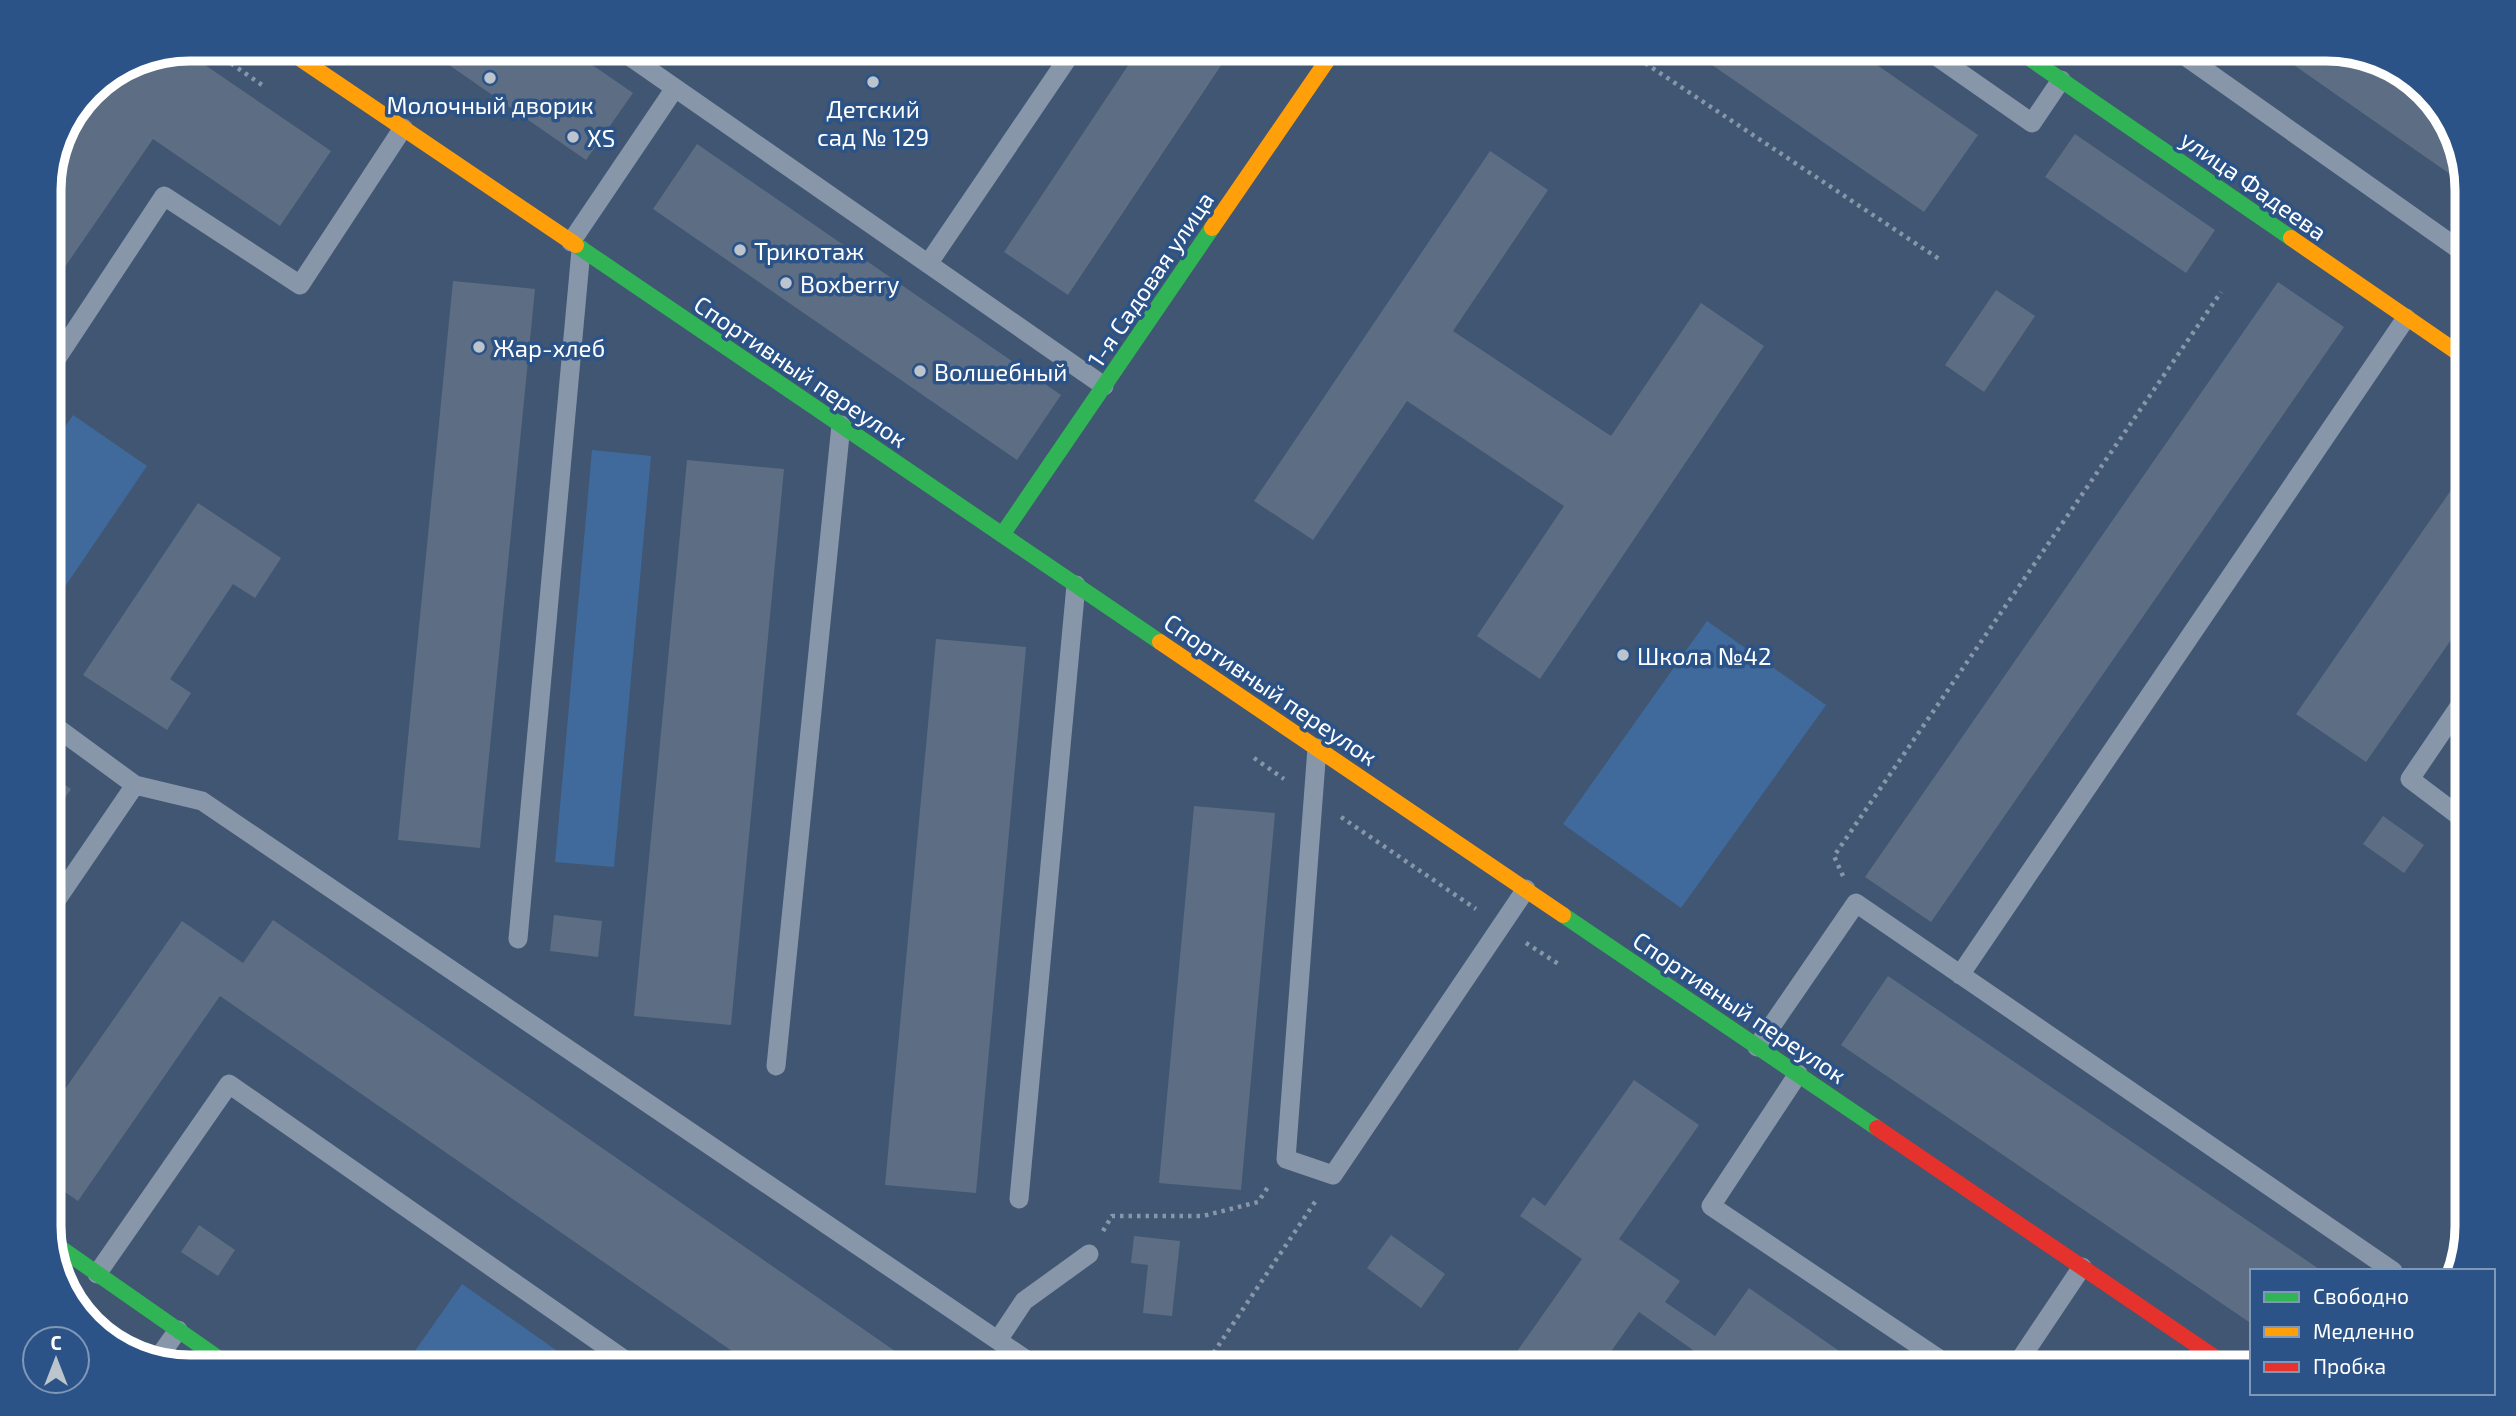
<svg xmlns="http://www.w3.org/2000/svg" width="2516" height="1416" font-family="'Exo 2',sans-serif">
<rect width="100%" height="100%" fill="#405672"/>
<path fill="#406a9c" d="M 73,415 L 147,466 L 49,610 L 49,450 Z
M 592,450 L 651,456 L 614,867 L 555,862 Z
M 1707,621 L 1826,705 L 1681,908 L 1563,824 Z
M 462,1284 L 580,1367 L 423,1367 L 410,1358 Z"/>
<path fill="#5d6e84" d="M 426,49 L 569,49 L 633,93 L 586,160 Z
M 1139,49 L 1232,49 L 1068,295 L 1004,252 Z
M 1689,49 L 1854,49 L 1978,135 L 1924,212 Z
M 2271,49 L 2325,49 L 2396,68 L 2443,112 L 2467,186 Z
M 183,50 L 331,151 L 280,226 L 153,139 L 49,290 L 49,182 L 63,128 L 91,90 L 137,60 Z
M 2075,134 L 2215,230 L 2186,273 L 2045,177 Z
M 697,144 L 1061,395 L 1017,460 L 653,209 Z
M 1490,151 L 1548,190 L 1453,331 L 1611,436 L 1701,303 L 1764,346 L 1540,679 L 1477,636 L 1564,506 L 1407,401 L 1313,540 L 1254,501 Z
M 453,281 L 535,289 L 480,848 L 398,840 Z
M 2278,282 L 2344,327 L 1931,922 L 1865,877 Z
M 1996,290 L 2035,316 L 1984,392 L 1945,365 Z
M 687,460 L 784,469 L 731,1025 L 634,1016 Z
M 2467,467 L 2467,617 L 2366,762 L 2296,714 Z
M 198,503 L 281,558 L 255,598 L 233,584 L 170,679 L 191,693 L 167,730 L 83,675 Z
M 936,639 L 1026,647 L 976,1193 L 885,1185 Z
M 49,774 L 71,789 L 49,821 Z
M 1194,806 L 1275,813 L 1241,1190 L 1159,1183 Z
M 2383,816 L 2424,845 L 2404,873 L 2363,844 Z
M 554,915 L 602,921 L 598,957 L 550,951 Z
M 273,920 L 918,1367 L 755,1367 L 220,996 L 78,1201 L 49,1181 L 49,1112 L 182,921 L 243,963 Z
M 1888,976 L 2322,1271 L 2252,1271 L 2252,1324 L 1841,1045 Z
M 1634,1080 L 1699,1125 L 1619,1239 L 1680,1281 L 1665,1302 L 1715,1336 L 1749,1288 L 1862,1367 L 1717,1367 L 1639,1312 L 1600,1367 L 1506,1367 L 1582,1259 L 1520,1216 L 1533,1197 L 1545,1206 Z
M 199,1225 L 235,1250 L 218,1276 L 181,1252 Z
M 1391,1235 L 1445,1274 L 1421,1308 L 1367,1268 Z
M 1134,1236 L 1180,1241 L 1172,1316 L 1143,1313 L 1148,1265 L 1131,1263 Z"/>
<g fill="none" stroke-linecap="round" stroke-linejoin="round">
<path stroke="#8796a8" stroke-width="4.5" stroke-dasharray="3.5 5" stroke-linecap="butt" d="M 210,49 L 262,85
M 1624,49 L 1939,259
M 1254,758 L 1284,779
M 1341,817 L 1476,909
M 1843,876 L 1834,856 L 2221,292
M 1526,943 L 1560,965
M 1103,1231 L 1112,1216 L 1203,1216 L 1258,1202 L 1270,1184
M 1204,1367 L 1317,1199"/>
<path stroke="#8796a8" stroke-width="19" d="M 619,49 L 1104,386
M 1926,49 L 2032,123 L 2061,80
M 2175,49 L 2467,255
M 571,242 L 675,88
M 928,264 L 1074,49
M 49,370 L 164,196 L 300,285 L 403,128
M 2467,695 L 2410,779 L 2467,822
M 49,722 L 135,785 L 202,801 L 1037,1367
M 1317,748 L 1286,1159 L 1333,1175 L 1526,889
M 49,911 L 135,785
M 518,939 L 581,250
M 1960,975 L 2406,318
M 1757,1047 L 1856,903 L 2393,1271
M 776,1066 L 841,425
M 1798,1074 L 1711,1206 L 1951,1367
M 1019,1199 L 1076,585
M 97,1274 L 229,1084 L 635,1367
M 998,1340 L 1024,1301 L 1089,1254
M 158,1358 L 178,1330
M 2015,1367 L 2082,1267"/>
<path stroke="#30b455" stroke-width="16" d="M 2016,49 L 2291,238
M 576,245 L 1160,642
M 1002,535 L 1212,228
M 1563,915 L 1877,1128
M 52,1242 L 231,1367"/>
<path stroke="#ff9f0a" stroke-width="16" d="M 286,49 L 576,245
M 1212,228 L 1335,49
M 2291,238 L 2467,359
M 1160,642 L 1563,915"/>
<path stroke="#e5322d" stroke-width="16" d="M 1877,1128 L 2229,1367"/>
</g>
<g fill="#bcc4ce" stroke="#2b5387" stroke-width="2.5">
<circle cx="490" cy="78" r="7"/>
<circle cx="873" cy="82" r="7"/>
<circle cx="573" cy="137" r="7"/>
<circle cx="740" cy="250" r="7"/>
<circle cx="786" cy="283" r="7"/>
<circle cx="479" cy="347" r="7"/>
<circle cx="920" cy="371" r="7"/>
<circle cx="1623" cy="655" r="7"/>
</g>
<g text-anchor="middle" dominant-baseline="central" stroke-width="7" stroke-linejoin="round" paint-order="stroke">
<g font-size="24" fill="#fff" stroke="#2b5387" text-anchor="start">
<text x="490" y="104" text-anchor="middle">Молочный дворик</text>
<text x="873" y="108" text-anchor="middle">Детский<tspan x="873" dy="28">сад № 129</tspan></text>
<text x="587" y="137">XS</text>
<text x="754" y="250">Трикотаж</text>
<text x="800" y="283">Boxberry</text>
<text x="493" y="347">Жар-хлеб</text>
<text x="934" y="371">Волшебный</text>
<text x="1637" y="655">Школа №42</text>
</g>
<g font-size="24" fill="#fff" stroke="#2b5387">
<text transform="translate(2254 185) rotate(35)">улица Фадеева</text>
<text transform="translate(1150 279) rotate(-56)">1-я Садовая улица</text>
<text transform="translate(801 371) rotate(34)">Спортивный переулок</text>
<text transform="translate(1271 689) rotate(34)">Спортивный переулок</text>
<text transform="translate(1740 1007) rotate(34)">Спортивный переулок</text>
</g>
</g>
<path d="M0 0H2516V1416H0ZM190 61H2326A129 129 0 0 1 2455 190V1226A129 129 0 0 1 2326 1355H190A129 129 0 0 1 61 1226V190A129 129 0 0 1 190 61Z" fill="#2b5387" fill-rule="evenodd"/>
<path fill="none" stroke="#fff" stroke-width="9" d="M190 61H2326A129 129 0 0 1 2455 190V1226A129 129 0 0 1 2326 1355H190A129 129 0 0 1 61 1226V190A129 129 0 0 1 190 61Z"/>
<rect x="2250" y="1269" width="245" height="126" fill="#2b5387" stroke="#8098b7" stroke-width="2"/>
<rect x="2264" y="1292" width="35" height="10" fill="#30b455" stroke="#8098b7" stroke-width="2"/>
<text x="2313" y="1304" font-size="21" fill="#ffffff">Свободно</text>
<rect x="2264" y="1327" width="35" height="10" fill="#ff9f0a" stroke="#8098b7" stroke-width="2"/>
<text x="2313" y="1339" font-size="21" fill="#ffffff">Медленно</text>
<rect x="2264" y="1362" width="35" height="10" fill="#e5322d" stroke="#8098b7" stroke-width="2"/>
<text x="2313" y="1374" font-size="21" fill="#ffffff">Пробка</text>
<g transform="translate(56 1360)"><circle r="33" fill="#2b5387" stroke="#8098b7" stroke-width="2"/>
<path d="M0-5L12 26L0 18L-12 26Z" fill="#bcc4ce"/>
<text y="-10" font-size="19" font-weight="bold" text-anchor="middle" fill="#ffffff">С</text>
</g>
</svg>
